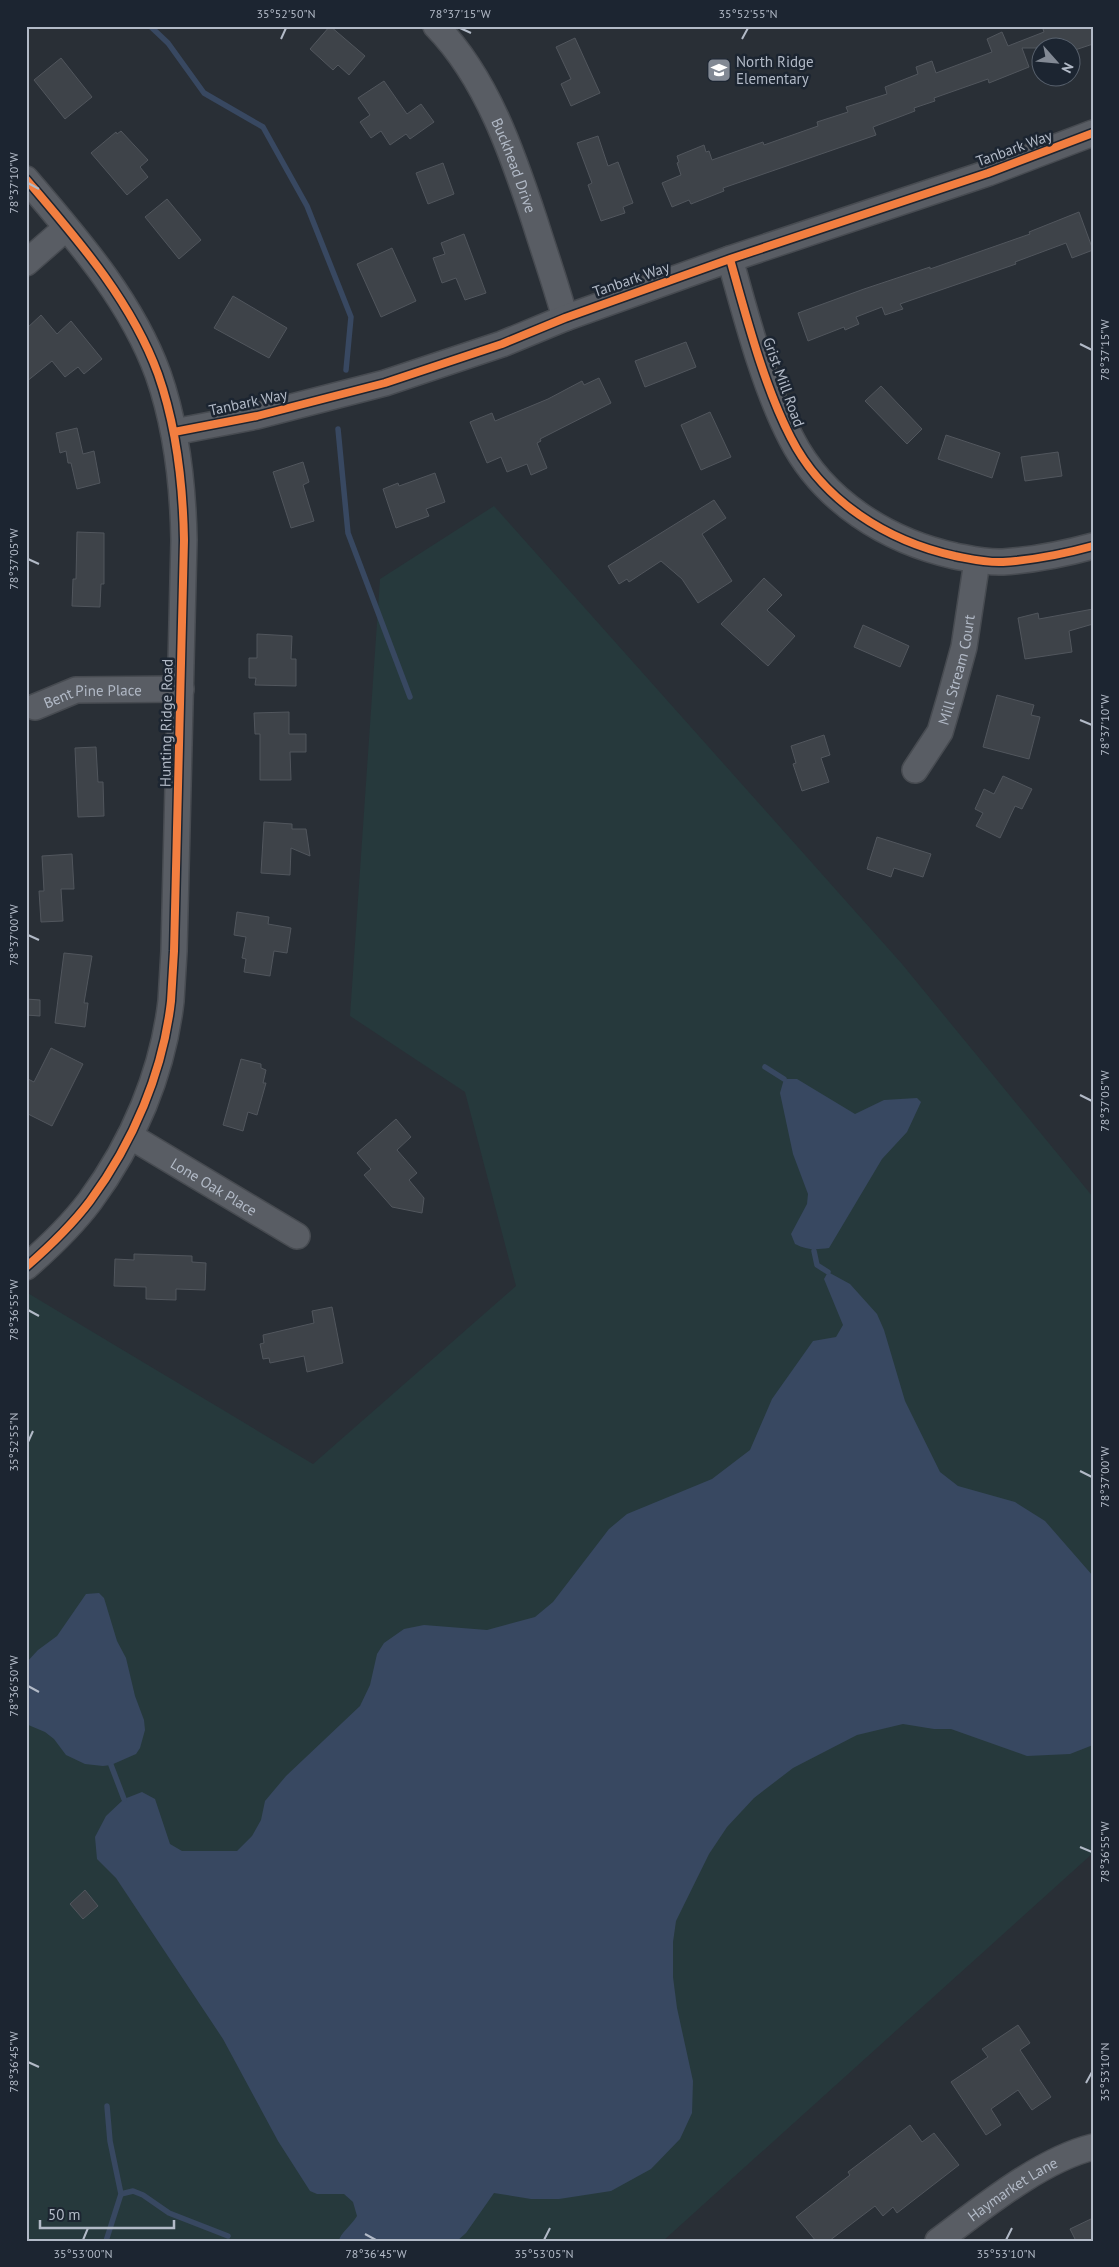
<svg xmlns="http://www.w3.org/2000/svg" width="1119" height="2267" font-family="'PT Sans',sans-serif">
<rect width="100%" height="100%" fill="#292f36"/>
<path fill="#26393c" d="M 494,506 L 902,964 L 1093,1197 L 1093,1853 L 663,2241 L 26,2241 L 26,1292 L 313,1464 L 516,1286 L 465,1092 L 350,1016 L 380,579 Z"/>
<path fill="#384861" d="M 784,1079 L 797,1079 L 855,1114 L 884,1100 L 917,1098 L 921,1102 L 907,1132 L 882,1159 L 829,1248 C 815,1250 807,1250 795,1244 L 791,1234 L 807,1204 L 808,1194 L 793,1154 L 780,1093 Z
M 828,1272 L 850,1284 L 877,1314 L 884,1330 L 905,1401 L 940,1472 L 958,1486 L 1015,1502 L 1045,1521 L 1093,1576 L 1093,1745 L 1070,1754 L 1027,1756 L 951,1729 L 934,1729 L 903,1724 L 857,1735 L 793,1768 L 754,1798 L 727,1827 L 709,1854 L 676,1921 L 673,1942 L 673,1977 L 677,2008 L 693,2081 L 692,2113 L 680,2139 L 651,2169 L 611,2191 L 559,2199 L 531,2199 L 494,2193 L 466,2233 L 457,2241 L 339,2241 C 340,2233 352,2225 357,2216 L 353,2202 L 344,2194 L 317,2194 L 310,2191 L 278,2141 L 223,2039 L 116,1878 L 97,1859 L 95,1837 L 106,1816 L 124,1799 L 142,1792 L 155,1799 L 170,1844 L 182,1851 L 237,1851 L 252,1836 L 261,1820 L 265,1801 L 286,1776 L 360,1706 L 370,1685 L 377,1654 L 384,1643 L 404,1629 L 424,1625 L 487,1630 L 535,1617 L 553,1602 L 609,1529 L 627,1514 L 712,1479 L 750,1450 L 772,1399 L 813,1341 L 836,1337 L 843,1325 L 824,1279 Z
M 99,1593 L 104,1598 L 117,1641 L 126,1658 L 135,1696 L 144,1720 L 145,1730 L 140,1748 L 136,1754 L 111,1765 L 103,1766 L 85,1764 L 66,1755 L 54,1739 L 45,1732 L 26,1724 L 26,1663 L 38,1650 L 57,1636 L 86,1594 Z"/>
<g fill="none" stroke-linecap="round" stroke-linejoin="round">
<path stroke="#384861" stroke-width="5.5" d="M 150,26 L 168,43 L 204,93 L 263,127 L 307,206 L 351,317 L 346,370
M 338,429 L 348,533 L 410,697
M 765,1067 L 784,1079
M 814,1251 L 817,1265 L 828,1272
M 111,1765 L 124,1799
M 121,2194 L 133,2191 L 143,2195 L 169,2213 L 228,2236
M 106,2241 L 121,2194 L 110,2141 L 107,2106"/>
</g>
<path fill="#3e4349" stroke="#51565d" d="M 330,26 L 365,56 L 349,75 L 338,65 L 333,70 L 310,49 Z
M 1051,26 L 1093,26 L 1093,44 L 1072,51 L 1072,48 L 1022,48 L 1029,67 L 989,83 L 988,79 L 934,98 L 935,101 L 914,108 L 915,111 L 873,127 L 876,135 L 723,188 L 724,191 L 691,204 L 689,200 L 672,207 L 662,183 L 681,175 L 677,163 L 679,162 L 677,156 L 704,145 L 706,152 L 709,151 L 712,160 L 763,142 L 764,145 L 818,126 L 817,122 L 848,112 L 846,107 L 887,94 L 885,87 L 918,74 L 916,67 L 932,61 L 936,73 L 992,52 L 987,39 L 1002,32 L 1008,46 L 1044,32 L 1043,29 Z
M 575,38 L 600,93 L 571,106 L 561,84 L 571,79 L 556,47 Z
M 61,58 L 92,97 L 65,119 L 34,80 Z
M 384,81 L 407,114 L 421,104 L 434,122 L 410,139 L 406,134 L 390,145 L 381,131 L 371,138 L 360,122 L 370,115 L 358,98 Z
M 121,131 L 148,160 L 140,167 L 148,177 L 127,195 L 91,153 L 116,132 L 117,134 Z
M 598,136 L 608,166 L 618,162 L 633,203 L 623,207 L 625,213 L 601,221 L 588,185 L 592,183 L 577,143 Z
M 443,163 L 454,194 L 428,204 L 416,173 Z
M 167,199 L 201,240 L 179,259 L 145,217 Z
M 1079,212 L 1093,250 L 1072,258 L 1066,243 L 1015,262 L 1016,264 L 900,304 L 903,309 L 885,315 L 882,307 L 856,317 L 859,324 L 845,330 L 844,327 L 808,341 L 798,313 L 864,289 L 930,267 L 930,269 L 1030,234 L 1029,232 Z
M 464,234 L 486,293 L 465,300 L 456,278 L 442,283 L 433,258 L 445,254 L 441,243 Z
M 392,248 L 416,301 L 381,317 L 357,264 Z
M 233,296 L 287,328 L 269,358 L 214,328 Z
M 41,315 L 57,334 L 71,321 L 102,359 L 84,374 L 78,367 L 65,377 L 52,361 L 26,382 L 26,329 Z
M 686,342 L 696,367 L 645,387 L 635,361 Z
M 599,378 L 611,403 L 540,439 L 541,441 L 537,443 L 547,468 L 531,475 L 527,464 L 507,472 L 501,457 L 487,463 L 470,422 L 492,413 L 495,421 L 548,399 L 582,381 L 584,385 Z
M 881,386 L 922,429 L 907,444 L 865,401 Z
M 710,412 L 731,457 L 701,470 L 681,425 Z
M 77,428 L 83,454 L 94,451 L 100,483 L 77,489 L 71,463 L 68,463 L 66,451 L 60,453 L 56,433 Z
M 946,435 L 1000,453 L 992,478 L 938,459 Z
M 1058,452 L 1062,476 L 1025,481 L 1021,457 Z
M 303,462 L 309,482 L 303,485 L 314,521 L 291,528 L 273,472 Z
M 435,473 L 445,502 L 426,509 L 429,516 L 396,528 L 383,489 L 398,483 L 399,486 Z
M 714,500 L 726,518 L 702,534 L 732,581 L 698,603 L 682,579 L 661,561 L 629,582 L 627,579 L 619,584 L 608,566 Z
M 77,532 L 104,533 L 104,584 L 101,584 L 100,607 L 72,606 L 73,579 L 76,579 Z
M 764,578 L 782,595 L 767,610 L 795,636 L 768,666 L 721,624 Z
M 1093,609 L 1093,624 L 1069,631 L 1072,652 L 1025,659 L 1018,618 L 1038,613 L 1039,619 Z
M 863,625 L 909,646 L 900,667 L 854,647 Z
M 257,634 L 292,636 L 291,659 L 296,659 L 296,686 L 255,685 L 256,678 L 249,678 L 249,658 L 257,658 Z
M 997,695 L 1034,705 L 1031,715 L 1040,717 L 1029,759 L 983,747 Z
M 289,712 L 289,734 L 306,734 L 306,752 L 290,752 L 291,780 L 260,780 L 260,734 L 255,734 L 254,713 Z
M 824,735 L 830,755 L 821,758 L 829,782 L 802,791 L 793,764 L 796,763 L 791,746 Z
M 96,747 L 98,782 L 103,782 L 104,816 L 78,817 L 75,748 Z
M 1003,776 L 1032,789 L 1022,809 L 1015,806 L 1000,838 L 976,826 L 983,813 L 975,809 L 984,789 L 994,794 Z
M 264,822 L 292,824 L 292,829 L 306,829 L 310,856 L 291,848 L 290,875 L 261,873 Z
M 877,837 L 931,854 L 923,877 L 894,868 L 891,877 L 867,869 Z
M 72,854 L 74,889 L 61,889 L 63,921 L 41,922 L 39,891 L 44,891 L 42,856 Z
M 237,912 L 269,917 L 268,924 L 291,928 L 287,953 L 274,951 L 270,976 L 244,972 L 246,959 L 242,958 L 246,937 L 234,935 Z
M 64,953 L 92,956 L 84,1003 L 88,1003 L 85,1027 L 55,1023 Z
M 26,999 L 40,1000 L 40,1016 L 26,1015 Z
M 51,1048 L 83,1064 L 52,1126 L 26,1113 L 26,1078 L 34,1082 Z
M 241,1059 L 261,1064 L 261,1068 L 266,1070 L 263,1083 L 266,1083 L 257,1115 L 248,1112 L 243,1131 L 223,1125 Z
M 396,1119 L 411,1137 L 397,1150 L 417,1173 L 409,1180 L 424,1198 L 422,1213 L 392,1207 L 364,1175 L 371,1169 L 357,1153 Z
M 134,1254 L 192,1256 L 192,1262 L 206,1263 L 205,1290 L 176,1289 L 176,1300 L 146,1299 L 146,1287 L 114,1286 L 115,1259 L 134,1260 Z
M 332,1307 L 343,1363 L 307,1372 L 304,1356 L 270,1363 L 269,1358 L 263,1359 L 260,1344 L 264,1343 L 263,1335 L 314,1323 L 312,1311 Z
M 85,1890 L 98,1906 L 83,1919 L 70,1904 Z
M 1018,2025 L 1030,2043 L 1020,2050 L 1051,2097 L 1032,2110 L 1018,2090 L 991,2109 L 1001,2125 L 986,2135 L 951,2082 L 988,2057 L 982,2049 Z
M 910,2125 L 922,2142 L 934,2133 L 959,2165 L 897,2213 L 893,2207 L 883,2216 L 875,2206 L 829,2241 L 816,2241 L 796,2217 L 850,2175 L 848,2172 Z
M 1093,2218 L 1093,2241 L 1076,2241 L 1070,2229 Z"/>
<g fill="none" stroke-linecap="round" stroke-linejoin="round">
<g stroke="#474b51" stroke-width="28">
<g id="minor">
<path id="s1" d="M 436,26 C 487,78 513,155 535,222 C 545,254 556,285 565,318"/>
<path d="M 26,179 C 77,239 131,300 158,374 C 177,428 183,484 184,540 L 174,951 C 173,967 172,984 171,1001 C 163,1072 133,1143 90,1201 C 72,1225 49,1247 26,1267"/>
<path d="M 730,259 C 746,316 764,386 791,438 C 823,501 887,541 955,556 C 971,559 987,563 1003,562 C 1033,560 1064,554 1093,546"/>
<path d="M 26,263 L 66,228"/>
<path d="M 174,432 L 257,416 L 385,383 L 502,344 L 565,318 L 730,259 L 988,173 L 1093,133"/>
<path id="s2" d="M 35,707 L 76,690 L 181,689"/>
<path id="s3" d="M 915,770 L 940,732 L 950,698 L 964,647 L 977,561"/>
<path id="s4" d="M 130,1136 L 297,1236"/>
<path id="s5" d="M 938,2241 C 981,2209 1040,2160 1093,2147"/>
</g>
</g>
<use href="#minor" stroke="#595d64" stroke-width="25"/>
<g stroke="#1c2531" stroke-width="11">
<path id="cycleway" d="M 26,179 C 77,239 131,300 158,374 C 177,428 183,484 184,540 L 174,951 C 173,967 172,984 171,1001 C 163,1072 133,1143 90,1201 C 72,1225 49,1247 26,1267
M 730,259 C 746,316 764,386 791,438 C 823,501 887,541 955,556 C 971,559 987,563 1003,562 C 1033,560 1064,554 1093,546
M 174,432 L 257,416 L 385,383 L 502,344 L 565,318 L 730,259 L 988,173 L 1093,133"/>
</g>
<use href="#cycleway" stroke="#f27e40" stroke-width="8"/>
</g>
<path fill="none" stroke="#b2bac7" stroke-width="2" d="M 460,28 L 471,33M 281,39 L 286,28M 742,39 L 748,28M 28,183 L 39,189M 1080,344 L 1092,350M 28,559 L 39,564M 1080,720 L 1092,725M 28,935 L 39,940M 1080,1095 L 1092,1101M 28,1310 L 39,1316M 28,1442 L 33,1431M 1080,1471 L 1092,1477M 28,1686 L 39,1692M 1080,1847 L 1092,1852M 28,2062 L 39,2067M 1086,2083 L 1092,2072M 365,2234 L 376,2240M 83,2240 L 88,2228M 544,2240 L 550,2228M 1006,2240 L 1012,2228"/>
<defs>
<g id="school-square" transform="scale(1.25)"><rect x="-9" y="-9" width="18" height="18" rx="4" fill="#828994" stroke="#1c2531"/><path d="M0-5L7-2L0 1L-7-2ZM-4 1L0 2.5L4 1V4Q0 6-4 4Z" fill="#fff"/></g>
</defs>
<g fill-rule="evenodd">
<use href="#school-square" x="719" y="70"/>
</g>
<g text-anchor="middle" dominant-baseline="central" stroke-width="5" stroke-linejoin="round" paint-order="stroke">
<g font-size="15" fill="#b2bac7" stroke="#1c2531" text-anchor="start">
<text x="736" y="61">North Ridge<tspan x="736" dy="17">Elementary</tspan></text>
</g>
<g font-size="15" fill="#b2bac7" stroke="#1c2531">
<text transform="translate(1014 148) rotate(-20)">Tanbark Way</text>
<text stroke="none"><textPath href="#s1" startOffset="161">Buckhead Drive</textPath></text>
<text transform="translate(631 279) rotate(-19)">Tanbark Way</text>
<text transform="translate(784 382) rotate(70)">Grist Mill Road</text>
<text transform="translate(248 402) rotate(-12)">Tanbark Way</text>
<text stroke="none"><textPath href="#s3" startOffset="110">Mill Stream Court</textPath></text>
<text stroke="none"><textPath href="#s2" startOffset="60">Bent Pine Place</textPath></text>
<text transform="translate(166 723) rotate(-89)">Hunting Ridge Road</text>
<text stroke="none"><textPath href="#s4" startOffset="98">Lone Oak Place</textPath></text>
<text stroke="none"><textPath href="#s5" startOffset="91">Haymarket Lane</textPath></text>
</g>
</g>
<rect width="1119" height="2267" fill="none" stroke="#1c2531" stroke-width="55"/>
<g transform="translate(1056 62) rotate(117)"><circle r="24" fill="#1c2531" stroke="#58616d"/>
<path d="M0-4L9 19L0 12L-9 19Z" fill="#828994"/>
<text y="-8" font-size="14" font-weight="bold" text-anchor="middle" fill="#b2bac7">N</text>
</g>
<path d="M40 2220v8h134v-8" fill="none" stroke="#b2bac7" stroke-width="2.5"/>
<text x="48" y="2220" font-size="15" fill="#b2bac7" stroke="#1c2531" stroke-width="4" paint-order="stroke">50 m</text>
<rect x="28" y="28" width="1064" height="2212" fill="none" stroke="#b2bac7" stroke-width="2"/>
<g font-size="12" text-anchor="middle" fill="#b2bac7">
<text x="286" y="18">35°52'50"N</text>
<text x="460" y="18">78°37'15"W</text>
<text x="748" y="18">35°52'55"N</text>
<text transform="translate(14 183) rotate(-90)" y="4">78°37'10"W</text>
<text transform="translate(1105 350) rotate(-90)" y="4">78°37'15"W</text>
<text transform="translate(14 559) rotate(-90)" y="4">78°37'05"W</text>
<text transform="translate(1105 725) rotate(-90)" y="4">78°37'10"W</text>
<text transform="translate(14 935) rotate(-90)" y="4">78°37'00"W</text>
<text transform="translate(1105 1101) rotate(-90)" y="4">78°37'05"W</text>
<text transform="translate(14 1310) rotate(-90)" y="4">78°36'55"W</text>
<text transform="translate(14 1442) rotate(-90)" y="4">35°52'55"N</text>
<text transform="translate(1105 1477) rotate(-90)" y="4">78°37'00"W</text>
<text transform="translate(14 1686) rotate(-90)" y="4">78°36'50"W</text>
<text transform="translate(1105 1852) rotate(-90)" y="4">78°36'55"W</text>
<text transform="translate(14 2062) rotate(-90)" y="4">78°36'45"W</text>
<text transform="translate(1105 2072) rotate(-90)" y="4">35°53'10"N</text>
<text x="83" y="2258">35°53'00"N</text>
<text x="376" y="2258">78°36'45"W</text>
<text x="544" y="2258">35°53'05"N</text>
<text x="1006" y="2258">35°53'10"N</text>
</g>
</svg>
